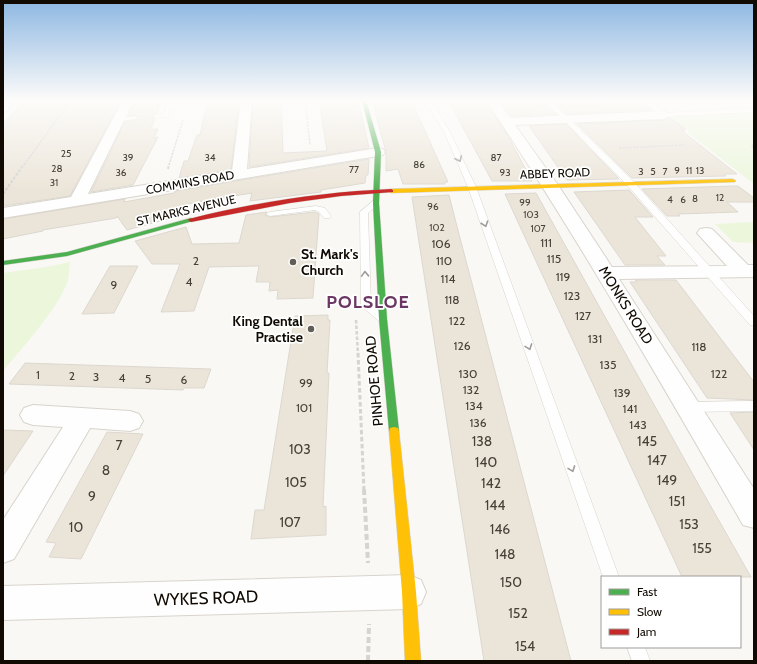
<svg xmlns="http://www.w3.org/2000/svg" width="757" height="664" font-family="Cabin,sans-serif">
<rect width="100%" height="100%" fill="#faf8f5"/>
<path fill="#ebf6db" d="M 754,112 L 754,184 L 687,132 L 690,131 L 670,117 Z
M 754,222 L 754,243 L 733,242 L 715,224 Z
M 70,262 C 69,268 69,274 68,280 C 60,307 21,349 3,371 L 3,273 L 46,267 Z"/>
<path fill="#ebe4d8" stroke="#dcd8d0" d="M 56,100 L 55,102 L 121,100 L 70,196 L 3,206 L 3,124 L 23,102 Z
M 135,100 L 162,100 L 157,113 L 152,115 L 153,118 L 155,118 L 151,129 L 158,129 L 154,138 L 158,137 L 133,185 L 91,192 L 125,122 L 139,119 L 136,115 L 128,116 Z
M 215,100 L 239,100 L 231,170 L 179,178 L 184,161 L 188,161 L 197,135 L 200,135 L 207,103 L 215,103 Z
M 253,100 L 281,100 L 283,153 L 327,151 L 319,100 L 358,100 L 369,148 L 249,167 Z
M 372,100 L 411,100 L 448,182 L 445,182 L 445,184 L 403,184 L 398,169 L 386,171 L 386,152 Z
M 448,100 L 485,100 L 509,138 L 532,181 L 492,181 Z
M 499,100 L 543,100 L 545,103 L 541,105 L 547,105 L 556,114 L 511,116 Z
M 642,103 L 652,110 L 566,114 L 557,105 Z
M 670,118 L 686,129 L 682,129 L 685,131 L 682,131 L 737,174 L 724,174 L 726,176 L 632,178 L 577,124 L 664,120 Z
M 566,124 L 619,179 L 567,180 L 529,126 Z
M 369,159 L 368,175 L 366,175 L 365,183 L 321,190 L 321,192 L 250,201 L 252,193 L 203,201 L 179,206 L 182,215 L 127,230 L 117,216 L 116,218 L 43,230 L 43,231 L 3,239 L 3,219 L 125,199 L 124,202 L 174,193 L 175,191 Z
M 733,186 L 738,186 L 754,198 L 754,202 L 727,202 L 738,212 L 678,214 L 680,216 L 667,216 L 642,189 Z
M 629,190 L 653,217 L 635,217 L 666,256 L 657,256 L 665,265 L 625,265 L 574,192 Z
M 536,193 L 701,489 L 751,577 L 682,577 L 505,194 Z
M 449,195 L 454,215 L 571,661 L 484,661 L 412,197 Z
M 267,212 L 265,215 L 270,217 L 315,212 L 319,214 L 313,298 L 277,299 L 278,290 L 269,291 L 270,282 L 256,282 L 259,266 L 209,267 L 194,311 L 161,312 L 180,264 L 152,264 L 135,241 L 186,227 L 192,244 L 239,243 L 246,215 Z
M 110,266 L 138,266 L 114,313 L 82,314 Z
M 635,280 L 676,280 L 754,382 L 754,400 L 707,398 L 630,282 L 637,282 Z
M 328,315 L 328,320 L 330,320 L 327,373 L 329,373 L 323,507 L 326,506 L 326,535 L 251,539 L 255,510 L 264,510 L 295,316 Z
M 25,363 L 116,366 L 211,369 L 204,388 L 184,388 L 183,390 L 9,384 Z
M 754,412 L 754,450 L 730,413 Z
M 3,430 L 33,431 L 3,476 Z
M 107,432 L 143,434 L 81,559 L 49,557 L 56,543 L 46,542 Z"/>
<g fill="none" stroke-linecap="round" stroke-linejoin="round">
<g stroke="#d8d4cc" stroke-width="1">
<path id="lane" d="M 173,100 L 168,117 L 154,117 L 154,115 L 164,114 L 168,101 Z
M 425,100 L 431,100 L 450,132 L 476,187 L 619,577 L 603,577 L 468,187 L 444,132 Z
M 544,100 L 550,100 L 633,181 L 754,316 L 754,326 L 750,325 L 627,185 Z
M 640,100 L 647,100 L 665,113 L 754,108 L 754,112 L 664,117 Z
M 135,116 L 138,118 L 137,119 L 118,121 L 115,119 Z
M 373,201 L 380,203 L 368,213 L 371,305 L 387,317 L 388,319 L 383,322 L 379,321 L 361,306 L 360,212 Z
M 316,206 L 325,208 L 331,216 L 330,218 L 324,218 L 319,212 L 315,210 L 270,216 L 266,214 L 270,212 Z
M 754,401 L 754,411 L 689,412 L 684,410 L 683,407 L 684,404 L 689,402 Z
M 627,647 L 645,647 L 650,661 L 632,661 Z"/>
</g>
<g stroke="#d8d4cc" stroke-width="2">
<path id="street" d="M 5,100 L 16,100 L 7,111 L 3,112 L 3,102 Z
M 123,100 L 134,100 L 88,194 L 232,171 L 241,100 L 252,100 L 247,169 L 378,148 L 383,149 L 385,152 L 383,155 L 378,156 L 3,218 L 3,208 L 71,197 Z
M 486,100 L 497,100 L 510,118 L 664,111 L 670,115 L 664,119 L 515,125 L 558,185 L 612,267 L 727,266 L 697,233 L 700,229 L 706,228 L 712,229 L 748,265 L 754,265 L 754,277 L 619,279 L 754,489 L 754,528 L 743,525 C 660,381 578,238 486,100 Z
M 33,405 L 130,411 L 139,414 L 143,421 L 139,428 L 130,431 L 90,428 L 14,559 L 3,563 L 3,520 L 63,427 L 33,425 L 24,422 L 20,415 L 24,408 Z
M 409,575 L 421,580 L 426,592 L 421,604 L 409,609 L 3,620 L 3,586 Z"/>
</g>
<g stroke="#d8d4cc" stroke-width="1">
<path id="fast" d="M 362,100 L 366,100 L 381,152 L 379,203 L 387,319 L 399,431 L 398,434 L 394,435 L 390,434 L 389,431 L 379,319 L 373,203 L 375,152 Z
M 191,218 L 193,219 L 193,221 L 67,256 L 3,265 L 3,261 L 67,252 Z"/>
</g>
<g stroke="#d8d4cc" stroke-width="1">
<path id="slow" d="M 733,179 L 736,181 L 735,182 L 391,193 L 388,191 L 391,189 Z
M 394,427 L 398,428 L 399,431 L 416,592 L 421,661 L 405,661 L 402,592 L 389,431 L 390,428 Z"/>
</g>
<g stroke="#d8d4cc" stroke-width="1">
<path id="jam" d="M 391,189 L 393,190 L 393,192 L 341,196 L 290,203 L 191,222 L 188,220 L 189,219 C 255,202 323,192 391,189 Z"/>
</g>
<path stroke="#d5d4d3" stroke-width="1.5" stroke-dasharray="2.5 1" stroke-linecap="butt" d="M 305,100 L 310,145
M 187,106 L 188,100
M 754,143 L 752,146 L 754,149
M 619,148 L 684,145
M 24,165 L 71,100
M 169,165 L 183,120"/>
<path stroke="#d5d4d3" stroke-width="2" stroke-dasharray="3 1.5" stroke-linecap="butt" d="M 168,169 L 169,164
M 3,194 L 24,164"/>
<path stroke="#d5d4d3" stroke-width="2.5" stroke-dasharray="3.5 2" stroke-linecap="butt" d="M 356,320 L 358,354"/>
<path stroke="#d5d4d3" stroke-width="3" stroke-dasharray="4.5 2.5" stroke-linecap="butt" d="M 358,353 L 364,490"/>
<path stroke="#d5d4d3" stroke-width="4" stroke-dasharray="6 3" stroke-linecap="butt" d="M 364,489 L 368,563
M 368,661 L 369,624"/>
<use href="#lane" fill="#fefefe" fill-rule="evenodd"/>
<use href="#street" fill="#fefefe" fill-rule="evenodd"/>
<use href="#fast" fill="#4caf50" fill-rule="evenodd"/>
<use href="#slow" fill="#ffc107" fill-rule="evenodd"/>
<use href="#jam" fill="#c62828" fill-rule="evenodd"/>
</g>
<defs><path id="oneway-chevron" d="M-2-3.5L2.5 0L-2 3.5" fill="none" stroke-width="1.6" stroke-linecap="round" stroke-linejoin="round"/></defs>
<g stroke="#9f9c99">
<use href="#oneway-chevron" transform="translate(459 159) rotate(65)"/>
<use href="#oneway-chevron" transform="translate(485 224) rotate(71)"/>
<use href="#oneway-chevron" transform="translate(365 274) rotate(-92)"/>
<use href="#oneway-chevron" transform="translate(529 347) rotate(70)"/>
<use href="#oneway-chevron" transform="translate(572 469) rotate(70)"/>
</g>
<linearGradient id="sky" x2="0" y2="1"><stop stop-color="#8db7e2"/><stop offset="0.52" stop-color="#fdfcfa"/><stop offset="1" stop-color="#fdfcfa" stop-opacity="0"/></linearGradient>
<rect width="757" height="193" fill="url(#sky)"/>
<g fill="#625d57" stroke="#fff" stroke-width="1.5">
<circle cx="293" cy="262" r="4"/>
<circle cx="311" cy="329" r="4"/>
</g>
<g text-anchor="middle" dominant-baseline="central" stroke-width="3.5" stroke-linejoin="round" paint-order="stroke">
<g font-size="10" fill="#474038">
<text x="66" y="153">25</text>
<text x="128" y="157">39</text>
<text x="210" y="157">34</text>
<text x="496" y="157">87</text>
<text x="419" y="164">86</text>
<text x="57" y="168">28</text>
<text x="354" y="169">77</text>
<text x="677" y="170">9</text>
<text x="689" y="170">11</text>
<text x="700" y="170">13</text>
<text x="641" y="171">3</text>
<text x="653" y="171">5</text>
<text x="665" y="171">7</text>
<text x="121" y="172">36</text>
<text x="505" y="172">93</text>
<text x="54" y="182">31</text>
<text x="720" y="197">12</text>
<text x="695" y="198">8</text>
<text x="670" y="199">4</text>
<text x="683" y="199">6</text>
<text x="525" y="202">99</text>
<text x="433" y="206">96</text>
<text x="531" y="214">103</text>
<text x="437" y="227">102</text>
<text x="538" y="228">107</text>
</g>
<g font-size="12" fill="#100a02" stroke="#fff">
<text transform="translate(555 173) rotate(-2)">ABBEY ROAD</text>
<text transform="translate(190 182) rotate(-10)">COMMINS ROAD</text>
<text transform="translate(186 210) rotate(-13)">ST MARKS AVENUE</text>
</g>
<g font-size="12" fill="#474038">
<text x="546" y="242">111</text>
<text x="441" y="243">106</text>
<text x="554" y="258">115</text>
<text x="196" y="260">2</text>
<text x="444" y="260">110</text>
<text x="563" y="276">119</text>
<text x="448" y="278">114</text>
<text x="189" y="281">4</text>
<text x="114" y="284">9</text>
<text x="572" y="295">123</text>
<text x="452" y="299">118</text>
<text x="583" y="315">127</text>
<text x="457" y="320">122</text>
<text x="595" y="338">131</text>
<text x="462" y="345">126</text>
<text x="699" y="346">118</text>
<text x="608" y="364">135</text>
<text x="468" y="373">130</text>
<text x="719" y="373">122</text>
<text x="38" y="374">1</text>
<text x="72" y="375">2</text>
<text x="96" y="376">3</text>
<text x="122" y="377">4</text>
<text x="148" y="378">5</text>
<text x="184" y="379">6</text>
<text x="306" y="382">99</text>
<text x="471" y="389">132</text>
<text x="622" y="392">139</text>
<text x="474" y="405">134</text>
<text x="304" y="407">101</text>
<text x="630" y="408">141</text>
<text x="478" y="422">136</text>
<text x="638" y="424">143</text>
</g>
<g font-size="14" font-weight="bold" fill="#100a02" stroke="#fff" text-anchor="start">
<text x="301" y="254">St. Mark's<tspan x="301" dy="16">Church</tspan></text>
<text x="303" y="321" text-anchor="end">King Dental<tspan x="303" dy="16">Practise</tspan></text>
</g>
<g font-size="14" fill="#100a02" stroke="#fff">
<text transform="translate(626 305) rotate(58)">MONKS ROAD</text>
<text transform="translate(374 381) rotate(-95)">PINHOE ROAD</text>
</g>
<g font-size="14" fill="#474038">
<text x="482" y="441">138</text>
<text x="647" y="441">145</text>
<text x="119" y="445">7</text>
<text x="300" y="449">103</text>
<text x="657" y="460">147</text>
<text x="486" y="462">140</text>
<text x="106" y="470">8</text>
<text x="667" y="480">149</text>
<text x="296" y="482">105</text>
<text x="491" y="483">142</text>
<text x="92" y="496">9</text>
<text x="677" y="501">151</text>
<text x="495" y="505">144</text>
<text x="290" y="522">107</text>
<text x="689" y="524">153</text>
<text x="76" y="527">10</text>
<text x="500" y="529">146</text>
<text x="702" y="548">155</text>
<text x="505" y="554">148</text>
<text x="511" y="582">150</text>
<text x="518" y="613">152</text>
<text x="525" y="646">154</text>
</g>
<g font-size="17" fill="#100a02" stroke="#fff">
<text transform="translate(206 598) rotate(-2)">WYKES ROAD</text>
</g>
<g font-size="18" font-weight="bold" letter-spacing="1" fill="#6c3665" stroke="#fff">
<text x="368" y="302">POLSLOE</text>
</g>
</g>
<rect width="757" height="664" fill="none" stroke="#100a02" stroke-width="8"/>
<rect x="601" y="576" width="140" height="72" fill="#ffffff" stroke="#9f9d9a"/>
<rect x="609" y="589" width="20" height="6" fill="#4caf50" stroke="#9f9d9a"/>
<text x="637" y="596" font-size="12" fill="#100a02">Fast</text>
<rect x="609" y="609" width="20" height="6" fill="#ffc107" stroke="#9f9d9a"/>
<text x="637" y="616" font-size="12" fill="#100a02">Slow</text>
<rect x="609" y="629" width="20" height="6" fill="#c62828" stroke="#9f9d9a"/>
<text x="637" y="636" font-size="12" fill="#100a02">Jam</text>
</svg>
